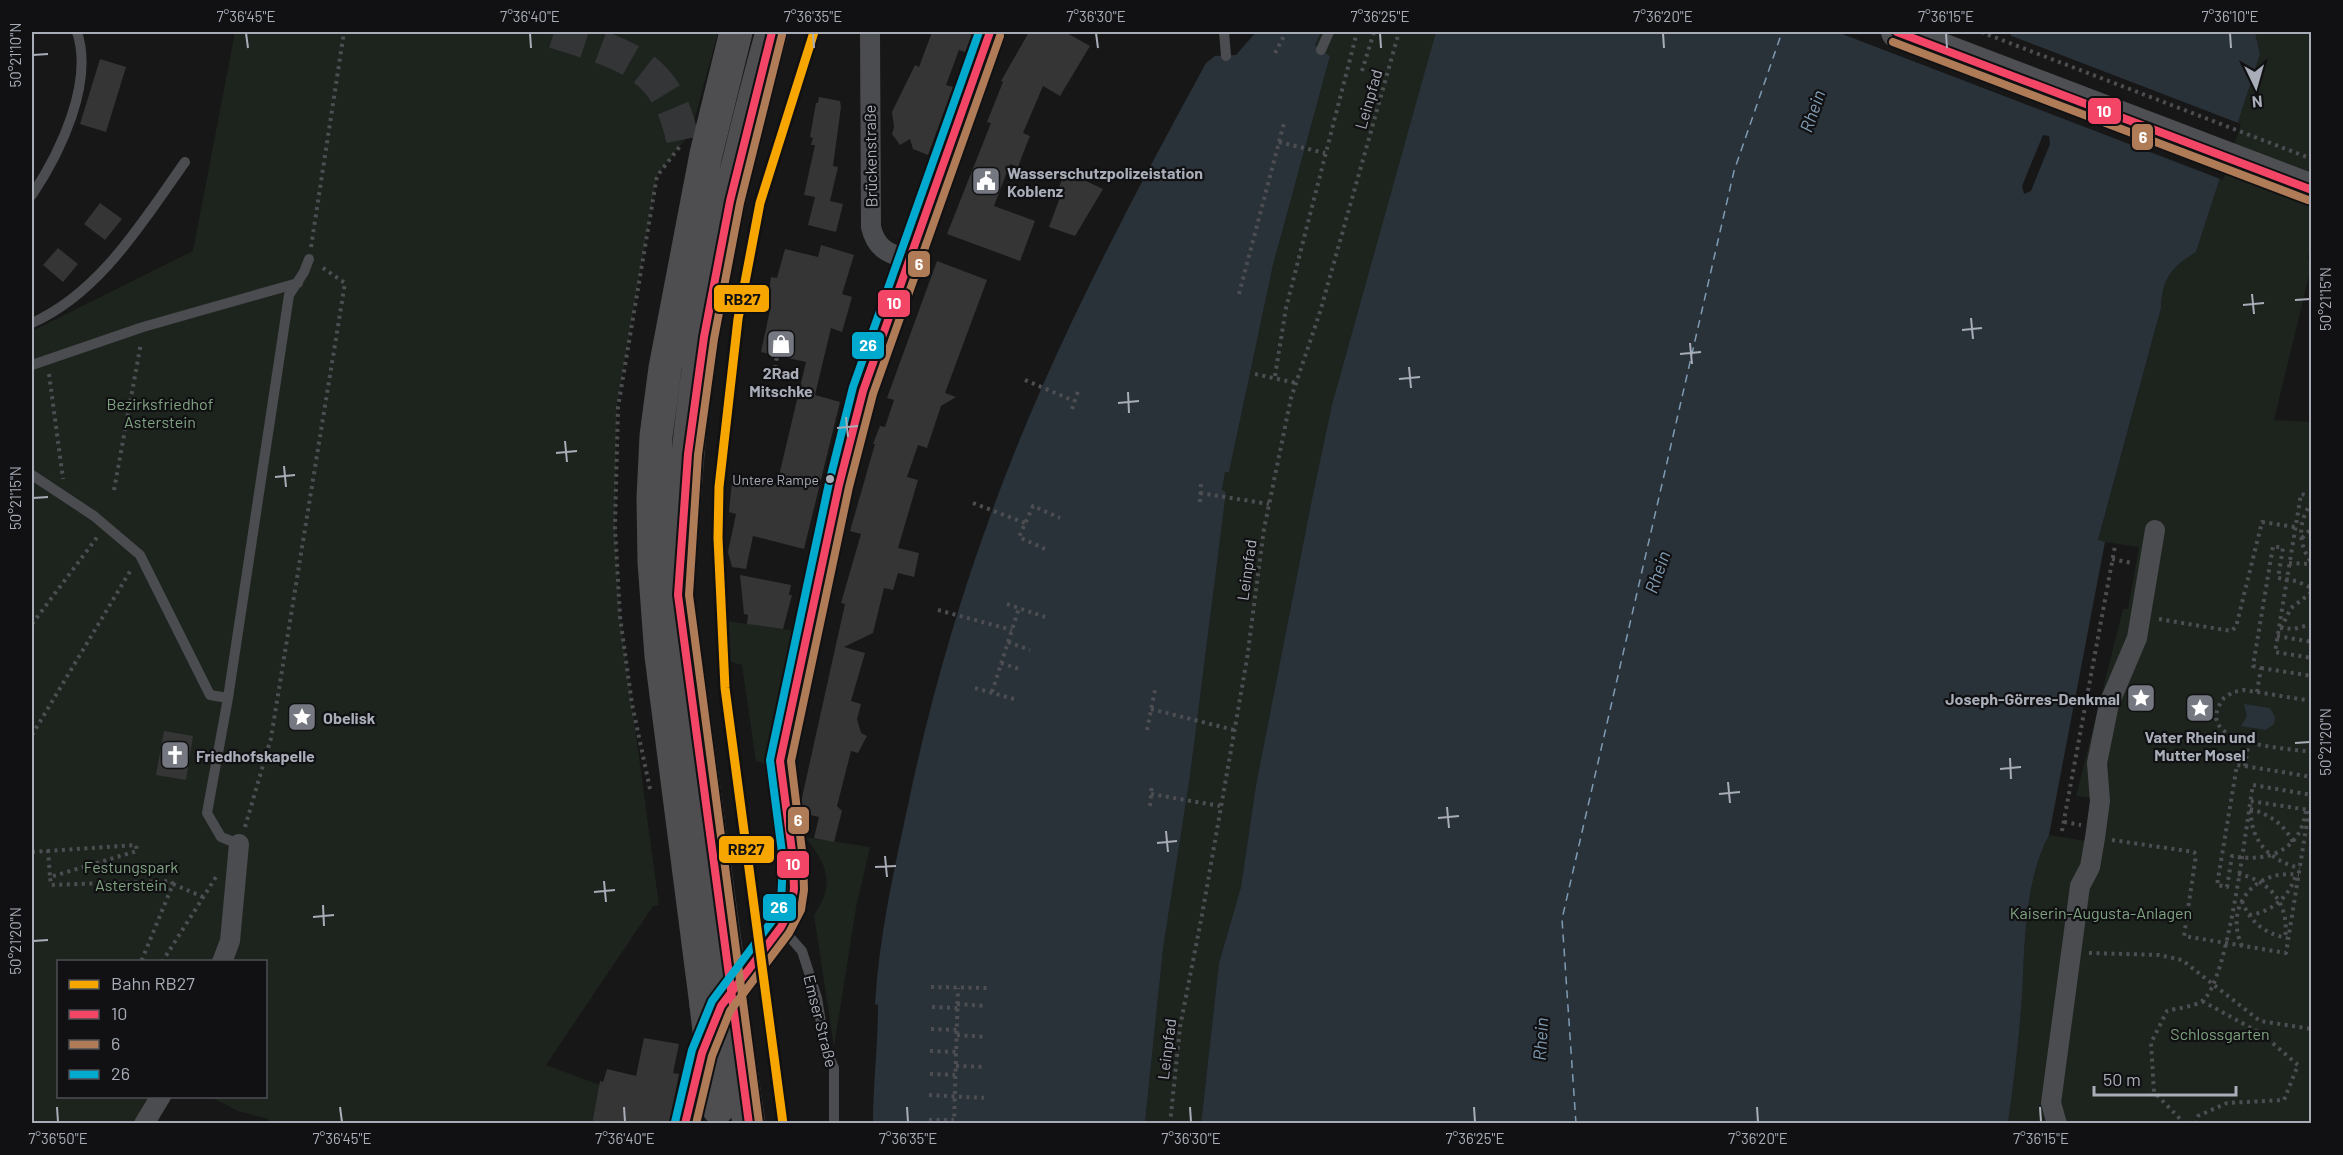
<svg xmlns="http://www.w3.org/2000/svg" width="2343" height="1155" font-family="Barlow,sans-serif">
<rect width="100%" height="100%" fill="#171717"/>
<path fill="#1d241e" d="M 235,32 L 718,32 L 691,132 L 657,176 L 617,406 L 615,527 L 620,617 L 659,905 L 653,906 L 546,1065 L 600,1085 L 592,1123 L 269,1124 L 268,1119 L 238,1111 L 213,1098 L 266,1096 L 266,962 L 58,962 L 58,1096 L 155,1097 L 138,1123 L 32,1124 L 32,331 L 193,251 Z
M 1321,32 L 1436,32 L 1310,509 L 1256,785 L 1241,887 L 1219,963 L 1201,1123 L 1145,1124 L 1163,949 L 1190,776 L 1226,492 L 1222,491 L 1225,472 L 1229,472 L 1273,265 L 1330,56 L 1315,45 Z
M 2255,32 L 2311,32 L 2312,245 L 2308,256 L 2311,267 L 2274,420 L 2311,422 L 2311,1123 L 2008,1124 C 2014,1081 2019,1039 2022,996 C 2025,943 2024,883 2049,835 L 2086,841 L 2093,798 L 2076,796 L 2123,609 L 2128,609 L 2139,547 L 2098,541 L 2161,308 C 2162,279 2171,267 2196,252 L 2260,54 Z
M 726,621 L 797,631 L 766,756 L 767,764 L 756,761 L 742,665 L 727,661 Z
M 805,837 L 870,847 L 856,908 L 834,1047 L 814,915 C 835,884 828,865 805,837 Z"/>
<path fill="#2a3239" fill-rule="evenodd" d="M 1256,32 L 1321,32 L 1315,45 L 1330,56 L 1273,265 L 1229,472 L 1225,472 L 1222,490 L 1226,492 L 1190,776 L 1163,949 L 1145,1123 L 873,1124 C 873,1084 878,1045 878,1005 L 875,1004 C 879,937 894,870 908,805 C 938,661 983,521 1042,387 C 1091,276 1148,169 1206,63 L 1215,56 L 1236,55 Z
M 1436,32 L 2002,32 L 1983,80 L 1990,87 L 2011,37 L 2011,32 L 2255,32 L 2260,54 L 2196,252 C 2171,267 2162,279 2161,308 L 2098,540 L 2105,542 L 2049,835 C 2024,883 2025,943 2022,996 C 2019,1039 2014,1081 2008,1123 L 1201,1124 L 1219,963 L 1241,887 L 1256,785 L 1310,509 L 1332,405 ZM 2043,135 L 2049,136 L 2050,144 L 2031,191 L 2024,194 L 2022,186 Z
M 2244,704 L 2270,708 L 2275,717 L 2274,724 L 2266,730 L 2241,726 L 2247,716 Z"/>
<path fill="#171717" d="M 1837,32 L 1999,32 L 2005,34 L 1987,85 L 2009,35 L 2241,124 L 2223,180 Z"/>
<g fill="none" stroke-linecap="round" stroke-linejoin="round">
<path stroke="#7f9bb3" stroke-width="1.5" stroke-dasharray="8 6" stroke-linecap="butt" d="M 1576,1124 L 1562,919 L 1734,171 L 1782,32"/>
</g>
<path fill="#353536" d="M 932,32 L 973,32 L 965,52 L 959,50 L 946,85 L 953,87 L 928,155 L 913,149 L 910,139 L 900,145 L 892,134 L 894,127 L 892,112 L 915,65 L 919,67 Z
M 1029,32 L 1065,32 L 1090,46 L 1060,96 L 1043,86 L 1023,133 L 1030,136 L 1024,151 L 1018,167 L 1010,164 L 994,206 L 1035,221 L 1020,261 L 947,234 L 991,123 L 987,122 L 1003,82 L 1001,81 Z
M 100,59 L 126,67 L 106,132 L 80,124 Z
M 819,97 L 840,101 L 841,107 L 833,166 L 838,167 L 830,201 L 843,204 L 836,232 L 808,225 L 815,197 L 804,195 L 815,145 L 811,145 L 813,138 L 810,137 L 816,103 L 818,103 Z
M 1065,171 L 1103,189 L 1075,236 L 1049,227 L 1062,192 L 1058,190 Z
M 100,203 L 122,219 L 105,240 L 84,224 Z
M 821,245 L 854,255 L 842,294 L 852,297 L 842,332 L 831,328 L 815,395 L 840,402 L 804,549 L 753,536 L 746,569 L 732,567 L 728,552 L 736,514 L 729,512 L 732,481 L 777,484 L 806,362 L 761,352 L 770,310 L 767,309 L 771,277 L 777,278 L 785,249 L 818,257 Z
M 58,248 L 78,264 L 63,282 L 43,265 Z
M 937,261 L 987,280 L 945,393 L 956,397 L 941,406 L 927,448 L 918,445 L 907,477 L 918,480 L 898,548 L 919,553 L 914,577 L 898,573 L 893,590 L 884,588 L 873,633 L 844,647 L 865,653 L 851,701 L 861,704 L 857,719 L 861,733 L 867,736 L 858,753 L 851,751 L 837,806 L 842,811 L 834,842 L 814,838 L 819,817 L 806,814 L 801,802 L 845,604 L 841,603 L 861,534 L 850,531 L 875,444 L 873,444 L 880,426 L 885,427 L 894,400 L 887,398 Z
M 740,575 L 791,585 L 789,595 L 792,595 L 783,629 L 747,624 L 748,615 L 744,614 Z
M 164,731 L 193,736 L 186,780 L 156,775 Z
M 644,1038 L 679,1044 L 673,1073 L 679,1074 L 669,1124 L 592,1124 L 600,1081 L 603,1082 L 607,1069 L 636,1076 Z"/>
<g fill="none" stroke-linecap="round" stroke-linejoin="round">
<path stroke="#343537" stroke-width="28" stroke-dasharray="28 14" stroke-linecap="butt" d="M 692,1090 L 702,1053 L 721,1006 L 768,942"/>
<path stroke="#343537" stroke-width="33" stroke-dasharray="33 16" stroke-linecap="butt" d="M 554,32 C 632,56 672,67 685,154"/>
<path stroke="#4d4e52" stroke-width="4" stroke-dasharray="3 4.5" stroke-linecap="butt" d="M 1981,32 L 2312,159
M 1275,53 L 1286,32
M 1362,71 L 1374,32
M 1279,142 L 1325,153
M 311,247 L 344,32
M 1239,294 L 1284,123
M 775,368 L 777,356
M 49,374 L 63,479
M 1255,374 L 1296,383
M 1275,376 L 1286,308 L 1357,32
M 1025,380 L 1074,401
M 1072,409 L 1078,391
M 114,490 L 141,343
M 1200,493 L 1269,504
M 2312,496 L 2301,494 L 2275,652 L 2312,658
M 1200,502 L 1201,484
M 2312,502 C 2298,521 2297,544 2312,563
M 973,503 L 1025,523
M 2302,538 L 2312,528
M 1045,549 L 1019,537 L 1033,506 L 1060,518
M 2112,559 L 2132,563
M 2289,563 L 2312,564
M 1007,604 L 1045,617
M 938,610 L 1012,630
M 2159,619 L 2231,631 L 2236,627 L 2262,522 L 2295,527
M 32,624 L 98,536
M 2280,628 L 2294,629 L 2312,624
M 2281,628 L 2291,608 L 2312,592
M 2277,636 L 2312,642
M 1008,642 L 1030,650
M 1001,663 L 1022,670
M 2261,668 L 2312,676
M 975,688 L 1014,699
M 992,692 L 1019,608
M 2257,692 L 2261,668 L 2253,666 L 2273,546 L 2283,548 L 2278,578 L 2296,581 L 2312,588
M 2312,701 L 2244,690 L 2233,692 L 2224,698 C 2188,745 2287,748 2312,752
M 1151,709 L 1234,730
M 1147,730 L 1155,690
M 32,735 L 132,568
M 2249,741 L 2245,766 L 2237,765 L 2217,885 L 2227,887 L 2232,856 C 2269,863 2301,850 2306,810
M 2245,766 L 2312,777
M 650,789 L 632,704 L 620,617 L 615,527 L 618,407 L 657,176 L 681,145
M 1151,794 L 1220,806
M 1150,806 L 1152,784
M 2250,809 C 2269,814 2284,824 2293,842
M 2251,810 C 2250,841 2270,861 2300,868
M 2064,822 L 2081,825
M 245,827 L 271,738 L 345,283 L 320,266
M 2062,831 L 2115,546
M 2112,840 L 2194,852 L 2196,855 L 2184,936 L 2286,953 L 2309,810 L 2250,801
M 48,850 L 50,877
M 32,852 L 136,845 L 137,851 L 50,877 L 51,885 L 171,881 L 173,884 L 141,962
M 2238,874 C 2270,880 2290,905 2285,938
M 173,884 L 203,897
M 2242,901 C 2250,922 2265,934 2287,938
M 2249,915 C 2272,912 2289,897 2296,875
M 2242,946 C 2223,905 2257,868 2299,875
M 2089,953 L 2159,955 L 2182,960 L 2260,1021 L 2312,1029
M 162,962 L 216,877
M 2312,972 L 2312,984
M 931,987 L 987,988
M 957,1004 L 987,1006
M 932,1007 L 957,1008
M 931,1029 L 957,1030
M 957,1035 L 987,1037
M 930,1051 L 956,1052
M 956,1066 L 986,1067
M 930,1074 L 955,1075
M 929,1095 L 984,1098
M 929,1120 L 954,1120
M 954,1124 L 958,988
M 1170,1124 L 1180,1027 L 1202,915 L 1247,659 L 1264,529 L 1291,398 L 1320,312 L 1399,32
M 2185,1124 L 2154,1092 L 2151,1043 L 2167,1011 C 2177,1008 2194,1007 2202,1001 C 2229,982 2246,823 2253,785 L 2312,795
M 2196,1124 L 2198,1116 L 2227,1103 L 2284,1100 L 2298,1065 L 2262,1034 L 2202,1001"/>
<path stroke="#4b4c50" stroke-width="10" d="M 1224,32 L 1226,56
M 1321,50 L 1329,32
M 32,195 C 60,153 94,83 77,32
M 32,323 C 100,293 143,221 185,162
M 32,365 L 143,327 L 298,283
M 32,475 L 94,516 L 140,555 L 210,695 L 228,698
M 239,844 L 221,837 L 207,813 L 228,698 L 289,295 L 304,272 L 309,259
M 781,927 L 802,951 L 817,998 L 825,1047 L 834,1068 L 834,1124"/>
<path stroke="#4b4c50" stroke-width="20" d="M 870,32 L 871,227 C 876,249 888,253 908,260
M 222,962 L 230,941 L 239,844
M 144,1124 L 161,1096
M 2057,1124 L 2051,1103 L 2080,886 L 2090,867 L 2095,838 L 2100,801 L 2097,763 L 2109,704 L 2137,638 L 2155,530"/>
<path stroke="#4a4a4e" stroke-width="28" d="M 768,942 L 787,917 L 794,889 L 780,761 L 839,485 L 863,391 L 990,32
M 685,1124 L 692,1090"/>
<path stroke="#4d4f52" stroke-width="32" d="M 1897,32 L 2312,190"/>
<path stroke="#4e4e51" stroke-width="33" d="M 678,595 C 681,548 684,501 688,454 C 702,311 734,170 772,32
M 678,598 L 729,972
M 706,1005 L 661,656 L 654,562 L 653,498 L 656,436 L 665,368 L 706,154 L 736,32
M 733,1014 L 749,1124"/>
<path stroke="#4e4e51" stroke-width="33" d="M 729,972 L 733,1014
M 706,1005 L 718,1108"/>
<g stroke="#111113" stroke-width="12">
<path id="bus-1" d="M 1897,32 L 2312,190
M 685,1124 L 702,1053 L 721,1006 L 781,927 L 791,907 L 794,889 L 793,859 L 780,761 L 839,485 L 863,391 L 990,32
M 749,1124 L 678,595 L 688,454 L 704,337 L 730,201 L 772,32"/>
</g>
<g stroke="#111113" stroke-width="12">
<path id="bus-2" d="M 1893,42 L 2308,200
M 759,1123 L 689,595 L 698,455 L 714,339 L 740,203 L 782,35
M 696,1124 L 712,1056 L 730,1011 L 789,933 L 801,910 L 804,890 L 803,859 L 791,761 L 849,487 L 873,394 L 1000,36"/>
</g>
<g stroke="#111113" stroke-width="12">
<path id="bus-3" d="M 675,1122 L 692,1050 L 712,1001 L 772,921 L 781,904 L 783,860 L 770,760 L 829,483 L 853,387 L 979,32"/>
</g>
<use href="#bus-1" stroke="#f34667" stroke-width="8"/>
<use href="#bus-2" stroke="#b07c57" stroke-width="8"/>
<use href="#bus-3" stroke="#00a9ce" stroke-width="8"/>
<g stroke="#111113" stroke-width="14">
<path id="rail-1" d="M 783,1124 L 725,688 L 718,538 L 719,487 L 738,319 L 760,203 L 814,32"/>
</g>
<use href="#rail-1" stroke="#f7a600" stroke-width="9"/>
</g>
<path fill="none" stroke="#a8adb8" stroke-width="2" d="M 246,33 L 248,48M 530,33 L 531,48M 813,33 L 814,48M 1096,33 L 1098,48M 1380,33 L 1381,48M 1663,33 L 1664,48M 1946,33 L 1947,48M 2230,33 L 2231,48M 33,55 L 48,54M 2252,294 L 2254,314M 2295,300 L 2310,299M 2243,305 L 2264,303M 1971,318 L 1973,339M 1962,330 L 1982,328M 1690,343 L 1692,364M 1680,354 L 1701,352M 1409,367 L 1411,388M 1399,379 L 1420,377M 1128,392 L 1129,413M 1118,403 L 1139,401M 846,417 L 848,437M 837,428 L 858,426M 565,441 L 567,462M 556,453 L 577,451M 284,466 L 286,487M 275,477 L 295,475M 33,498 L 48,497M 2295,743 L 2310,742M 2010,758 L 2011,779M 2000,769 L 2021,767M 1728,782 L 1730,803M 1719,794 L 1740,792M 1447,807 L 1449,828M 1438,818 L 1459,816M 1166,831 L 1168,852M 1157,843 L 1177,841M 885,856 L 887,877M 875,867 L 896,866M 604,881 L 606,902M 594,892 L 615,890M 323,905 L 324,926M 313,917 L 334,915M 33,941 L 48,940M 57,1107 L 58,1122M 340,1107 L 342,1122M 624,1107 L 625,1122M 907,1107 L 908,1122M 1190,1107 L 1191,1122M 1474,1107 L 1475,1122M 1757,1107 L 1758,1122M 2040,1107 L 2041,1122"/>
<defs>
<g id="civic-square" transform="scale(1.5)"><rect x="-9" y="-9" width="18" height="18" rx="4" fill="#757880" stroke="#111113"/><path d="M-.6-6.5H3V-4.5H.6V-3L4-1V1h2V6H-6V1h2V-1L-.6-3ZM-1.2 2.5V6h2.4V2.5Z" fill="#fff"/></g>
<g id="shop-square" transform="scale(1.5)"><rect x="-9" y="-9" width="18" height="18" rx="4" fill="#757880" stroke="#111113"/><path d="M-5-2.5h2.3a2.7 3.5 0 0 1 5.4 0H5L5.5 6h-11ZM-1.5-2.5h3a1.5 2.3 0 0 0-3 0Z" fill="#fff"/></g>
<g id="sight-square" transform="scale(1.5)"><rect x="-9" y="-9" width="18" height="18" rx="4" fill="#757880" stroke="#111113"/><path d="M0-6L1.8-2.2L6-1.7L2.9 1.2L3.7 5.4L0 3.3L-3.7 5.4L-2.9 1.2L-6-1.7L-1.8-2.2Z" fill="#fff"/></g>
<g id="church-square" transform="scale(1.5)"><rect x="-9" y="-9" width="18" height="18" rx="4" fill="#757880" stroke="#111113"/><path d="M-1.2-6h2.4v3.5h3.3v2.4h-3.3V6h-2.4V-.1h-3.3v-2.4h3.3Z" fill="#fff"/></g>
</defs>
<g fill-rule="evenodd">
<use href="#civic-square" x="986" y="181"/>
<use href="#shop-square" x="781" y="344"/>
<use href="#sight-square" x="2141" y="698"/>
<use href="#sight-square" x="2200" y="708"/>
<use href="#sight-square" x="302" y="717"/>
<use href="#church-square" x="175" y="755"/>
</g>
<circle fill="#a8adb8" stroke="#111113" stroke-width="2" cx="830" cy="479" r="5"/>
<g text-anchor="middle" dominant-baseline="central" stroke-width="4.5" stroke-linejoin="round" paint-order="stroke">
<g font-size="14" fill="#a8adb8" stroke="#111113" text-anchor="end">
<text x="819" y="479">Untere Rampe</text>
</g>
<g font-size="16" fill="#a8adb8" stroke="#111113">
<text transform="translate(1368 99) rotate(-74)">Leinpfad</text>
<text transform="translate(870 156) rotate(-91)">Brückenstraße</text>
<text transform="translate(1246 570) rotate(-82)">Leinpfad</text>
<text transform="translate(821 1021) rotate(76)">Emser Straße</text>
<text transform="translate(1166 1049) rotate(-83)">Leinpfad</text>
</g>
<g font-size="16" font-weight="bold" fill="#a8adb8" stroke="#111113" text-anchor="start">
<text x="1007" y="172">Wasserschutzpolizeistation<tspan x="1007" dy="18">Koblenz</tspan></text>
<text x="781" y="372" text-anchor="middle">2Rad<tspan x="781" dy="18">Mitschke</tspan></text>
<text x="2120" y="698" text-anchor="end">Joseph-Görres-Denkmal</text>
<text x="323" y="717">Obelisk</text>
<text x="2200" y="736" text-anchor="middle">Vater Rhein und<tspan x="2200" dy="18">Mutter Mosel</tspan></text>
<text x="196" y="755">Friedhofskapelle</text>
</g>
<g font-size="16" fill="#7fa381" stroke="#111113">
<text x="160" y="403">Bezirksfriedhof<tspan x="160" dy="18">Asterstein</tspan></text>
<text x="131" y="866">Festungspark<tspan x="131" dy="18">Asterstein</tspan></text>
<text x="2101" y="912">Kaiserin-Augusta-Anlagen</text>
<text x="2220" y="1033">Schlossgarten</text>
</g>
<g font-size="18" font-style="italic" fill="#7f9bb3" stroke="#111113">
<text transform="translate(1812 111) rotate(-71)">Rhein</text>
<text transform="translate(1657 572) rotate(-71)">Rhein</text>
<text transform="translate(1540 1039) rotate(-87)">Rhein</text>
</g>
</g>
<g stroke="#111113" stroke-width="2">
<rect x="2087" y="97" width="35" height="28" rx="6" fill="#f34667"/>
<rect x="2131" y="123" width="23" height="28" rx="6" fill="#b07c57"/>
<rect x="907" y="250" width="24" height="28" rx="6" fill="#b07c57"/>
<rect x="713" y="284" width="57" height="29" rx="6" fill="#f7a600"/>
<rect x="877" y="289" width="34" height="29" rx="6" fill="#f34667"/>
<rect x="851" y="331" width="34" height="29" rx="6" fill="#00a9ce"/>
<rect x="787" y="806" width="23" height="29" rx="6" fill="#b07c57"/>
<rect x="718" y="835" width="57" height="29" rx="6" fill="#f7a600"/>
<rect x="776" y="850" width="34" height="29" rx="6" fill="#f34667"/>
<rect x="762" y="893" width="35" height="29" rx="6" fill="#00a9ce"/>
</g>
<g font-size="16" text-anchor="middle" font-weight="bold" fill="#fff">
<text x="2104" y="117">10</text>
<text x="2143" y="143">6</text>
<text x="919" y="270">6</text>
<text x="894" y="309">10</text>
<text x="868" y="351">26</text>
<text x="798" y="826">6</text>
<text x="793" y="870">10</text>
<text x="779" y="913">26</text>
</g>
<g font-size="16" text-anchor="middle" font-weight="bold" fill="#111">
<text x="742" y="305">RB27</text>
<text x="746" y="855">RB27</text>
</g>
<rect width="2343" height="1155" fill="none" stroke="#111113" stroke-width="66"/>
<rect x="57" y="960" width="210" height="138" fill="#111113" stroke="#4d4f55" stroke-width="1.5"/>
<rect x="69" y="980" width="30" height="9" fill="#f7a600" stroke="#4d4f55" stroke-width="1.5"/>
<text x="111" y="990" font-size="18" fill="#a8adb8">Bahn RB27</text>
<rect x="69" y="1010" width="30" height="9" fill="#f34667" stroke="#4d4f55" stroke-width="1.5"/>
<text x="111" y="1020" font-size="18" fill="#a8adb8">10</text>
<rect x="69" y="1040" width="30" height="9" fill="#b07c57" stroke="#4d4f55" stroke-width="1.5"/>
<text x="111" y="1050" font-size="18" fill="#a8adb8">6</text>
<rect x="69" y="1070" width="30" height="9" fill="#00a9ce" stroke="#4d4f55" stroke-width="1.5"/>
<text x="111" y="1080" font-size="18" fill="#a8adb8">26</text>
<g transform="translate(2256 87) rotate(175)" stroke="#111113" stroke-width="4.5" paint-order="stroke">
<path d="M0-4.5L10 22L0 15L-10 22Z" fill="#a8adb8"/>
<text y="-9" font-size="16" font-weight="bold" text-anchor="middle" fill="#a8adb8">N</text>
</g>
<path d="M2094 1086v9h142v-9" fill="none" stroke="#a8adb8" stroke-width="3"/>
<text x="2103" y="1086" font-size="18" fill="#a8adb8" stroke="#111113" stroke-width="4.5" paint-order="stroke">50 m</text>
<rect x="33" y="33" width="2277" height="1089" fill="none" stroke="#a8adb8" stroke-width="2"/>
<g font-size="15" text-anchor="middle" fill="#a8adb8">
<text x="246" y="22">7°36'45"E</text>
<text x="530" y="22">7°36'40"E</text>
<text x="813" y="22">7°36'35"E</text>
<text x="1096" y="22">7°36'30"E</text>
<text x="1380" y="22">7°36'25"E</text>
<text x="1663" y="22">7°36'20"E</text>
<text x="1946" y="22">7°36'15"E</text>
<text x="2230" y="22">7°36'10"E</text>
<text transform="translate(16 55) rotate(-90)" y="5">50°21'10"N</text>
<text transform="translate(2326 299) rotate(-90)" y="5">50°21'15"N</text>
<text transform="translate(16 498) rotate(-90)" y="5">50°21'15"N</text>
<text transform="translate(2326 742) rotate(-90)" y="5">50°21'20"N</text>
<text transform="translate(16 941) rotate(-90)" y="5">50°21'20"N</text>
<text x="58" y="1144">7°36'50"E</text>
<text x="342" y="1144">7°36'45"E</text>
<text x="625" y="1144">7°36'40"E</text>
<text x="908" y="1144">7°36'35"E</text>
<text x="1191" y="1144">7°36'30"E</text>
<text x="1475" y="1144">7°36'25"E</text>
<text x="1758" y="1144">7°36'20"E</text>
<text x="2041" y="1144">7°36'15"E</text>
</g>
</svg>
